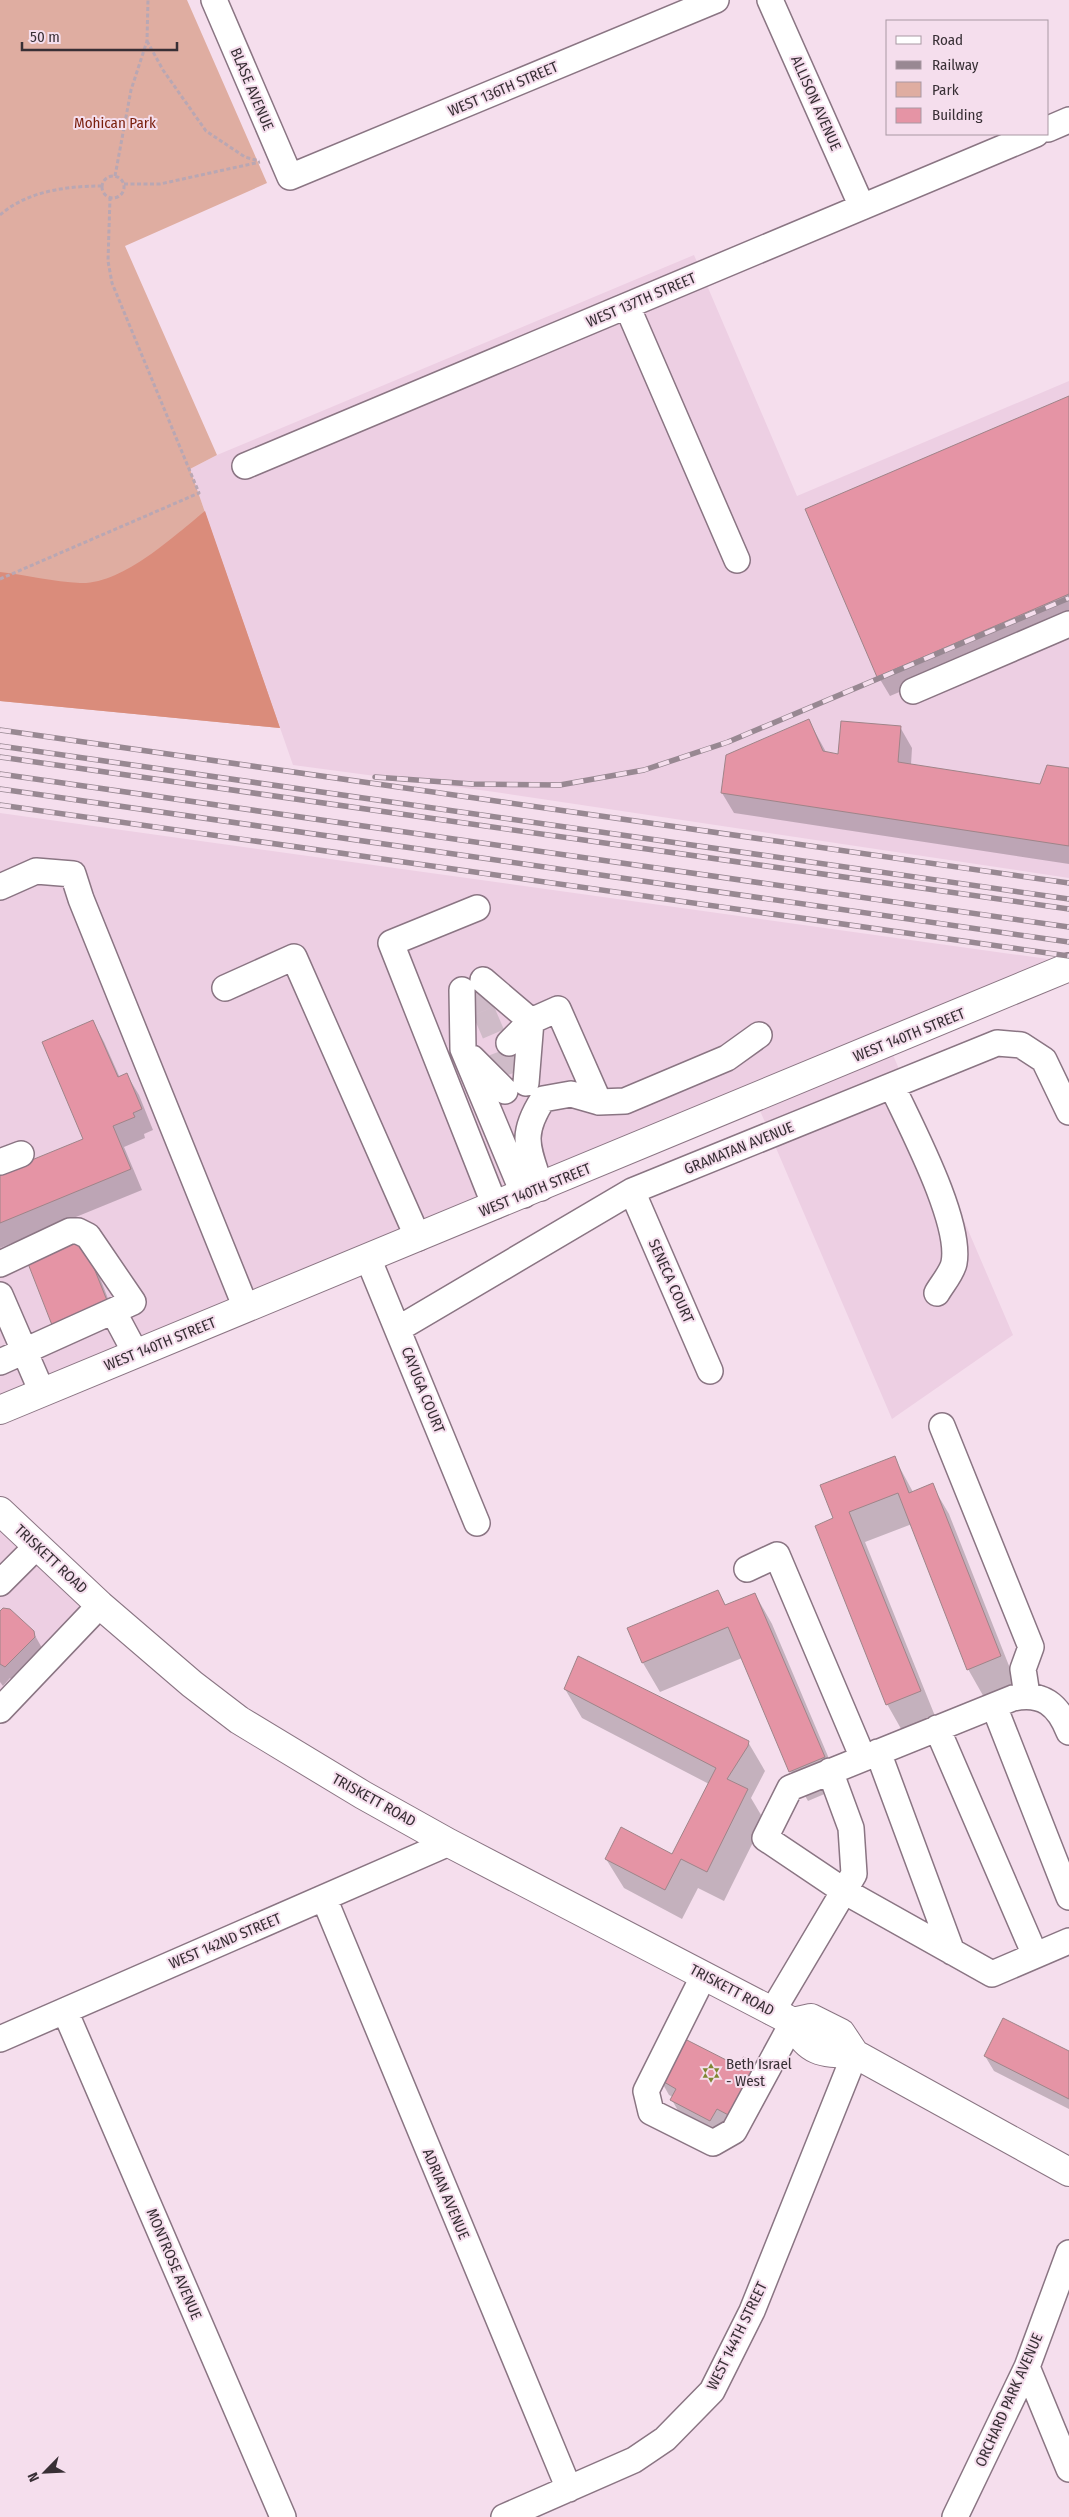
<svg xmlns="http://www.w3.org/2000/svg" width="1069" height="2517" font-family="'Fira Sans Condensed',sans-serif">
<rect width="100%" height="100%" fill="#f5deed"/>
<path fill="#edcfe3" d="M 694,255 L 797,496 L 1069,381 L 1069,878 L 495,792 L 293,765 L 190,469 L 217,455 Z
M 0,813 L 1069,962 L 893,1055 L 1013,1335 L 892,1419 L 752,1092 L 0,1398 Z
M 0,1521 L 90,1606 L 0,1705 Z"/>
<path fill="#dfada1" d="M 0,0 L 187,0 L 267,183 L 125,246 L 217,455 L 190,469 L 280,728 L 0,701 Z"/>
<path fill="#da8c7b" d="M 205,511 L 280,728 L 0,701 L 0,572 C 26,575 54,582 80,583 C 122,585 174,536 205,511 Z"/>
<path fill="#0003" d="M 1069,397 L 1069,620 L 890,696 L 878,676 Z
M 809,721 L 826,752 L 839,756 L 900,727 L 912,748 L 911,765 L 1041,785 L 1069,769 L 1069,864 L 734,813 L 722,793 Z
M 93,1021 L 104,1042 L 120,1078 L 127,1075 L 139,1095 L 153,1130 L 144,1134 L 145,1138 L 124,1147 L 142,1190 L 0,1248 L 0,1174 L 85,1140 Z
M 91,1255 L 116,1319 L 62,1340 Z
M 894,1457 L 913,1492 L 932,1485 L 949,1514 L 1017,1686 L 985,1699 L 968,1669 L 912,1524 L 865,1542 L 937,1721 L 904,1734 L 887,1704 L 835,1519 Z
M 718,1591 L 726,1606 L 755,1594 L 772,1624 L 841,1787 L 808,1801 L 791,1771 L 742,1658 L 660,1692 L 643,1663 L 629,1629 Z
M 0,1613 L 33,1632 L 42,1648 L 14,1682 L 10,1678 L 3,1686 L 0,1682 Z
M 565,1689 L 748,1742 L 765,1771 L 751,1798 L 764,1820 L 724,1901 L 698,1888 L 682,1919 L 624,1888 L 606,1859 L 672,1855 L 709,1784 L 582,1718 Z
M 1069,2053 L 1069,2109 L 994,2071 L 985,2056 Z
M 738,2068 L 762,2068 L 719,2136 L 681,2116 L 672,2100 L 673,2097 L 669,2095 L 660,2079 Z"/>
<path fill="#e594a5" stroke="#9f8489" d="M 1069,396 L 1069,594 L 877,677 L 805,509 Z
M 809,719 L 823,751 L 838,754 L 841,721 L 901,726 L 898,762 L 1040,784 L 1047,765 L 1069,768 L 1069,846 L 721,793 L 726,755 Z
M 93,1020 L 118,1077 L 127,1073 L 142,1109 L 133,1113 L 135,1117 L 113,1126 L 131,1169 L 0,1223 L 0,1173 L 83,1139 L 42,1042 Z
M 82,1238 L 108,1303 L 52,1325 L 27,1261 Z
M 895,1456 L 909,1493 L 933,1483 L 1001,1656 L 967,1670 L 898,1493 L 849,1512 L 921,1691 L 886,1705 L 815,1526 L 833,1518 L 820,1485 Z
M 718,1590 L 725,1605 L 755,1593 L 825,1757 L 789,1772 L 728,1627 L 642,1663 L 627,1628 Z
M 3,1608 L 10,1609 L 34,1631 L 35,1637 L 5,1667 L 0,1664 L 0,1611 Z
M 578,1656 L 749,1741 L 748,1746 L 727,1779 L 748,1789 L 707,1872 L 681,1859 L 665,1890 L 605,1859 L 621,1827 L 672,1854 L 716,1768 L 564,1689 Z
M 1003,2018 L 1069,2051 L 1069,2099 L 984,2056 Z
M 681,2037 L 738,2066 L 743,2057 L 763,2067 L 736,2119 L 717,2109 L 710,2121 L 670,2100 L 676,2089 L 659,2079 Z"/>
<g fill="none" stroke-linecap="round" stroke-linejoin="round">
<path stroke="#cfbbc8" stroke-width="25" stroke-dasharray="25 12" stroke-linecap="butt" d="M 468,1004 L 489,995
M 478,1027 L 499,1018
M 494,1067 L 515,1059"/>
<g stroke="#8a7583" stroke-width="28">
<path id="minor" d="M 214,0 L 290,177 L 716,0
M 770,0 L 862,207
M 1048,129 L 1069,120
M 627,306 L 737,560
M 245,466 L 1036,134
M 913,691 L 1069,624
M 0,887 L 36,871 L 73,874 L 81,899 L 246,1308
M 477,908 L 391,943 L 495,1206
M 483,980 L 531,1021
M 225,988 L 294,957 L 418,1238
M 462,990 L 463,1049 L 524,1195
M 509,1043 L 531,1021 L 558,1009 L 599,1102
M 472,1058 L 505,1091
M 526,1083 L 531,1021
M 892,1086 C 910,1125 962,1222 954,1263 C 952,1273 942,1284 937,1293
M 0,1162 L 21,1154
M 541,1188 C 528,1148 519,1136 543,1099 L 571,1094 L 599,1102 L 625,1101 L 727,1058 L 759,1035
M 632,1191 L 710,1371
M 368,1258 L 477,1523
M 0,1264 L 70,1231 L 78,1231 L 88,1236 L 133,1302 L 0,1362
M 0,1295 L 42,1392
M 113,1311 L 136,1354
M 398,1329 L 632,1191 L 997,1043 L 1021,1045 L 1044,1060 L 1069,1112
M 942,1426 L 1031,1647 L 1023,1669 L 1027,1695
M 747,1569 L 777,1555 L 863,1758
M 0,1583 L 37,1546
M 994,1706 L 1069,1897
M 0,1710 L 100,1605
M 937,1728 L 1035,1955
M 1069,1732 C 1058,1704 1042,1692 1013,1698 L 790,1788 L 765,1838 L 844,1891 L 992,1974 L 1069,1941
M 878,1752 L 952,1952
M 324,1898 L 569,2489
M 704,1975 L 646,2091 L 651,2112 L 713,2143 L 734,2131 L 793,2022
M 65,2011 L 283,2517
M 772,2012 L 854,1874 L 851,1828 L 830,1771
M 0,2039 L 449,1843
M 1027,2367 L 1069,2469
M 504,2517 L 634,2460 L 665,2439 L 712,2391 L 752,2311 L 855,2054
M 955,2517 L 1027,2367 L 1069,2253"/>
</g>
<g stroke="#8a7583" stroke-width="30">
<path id="major" d="M 0,1410 L 1069,967
M 0,1511 L 100,1605 L 192,1684 L 239,1720 L 363,1795 L 449,1843 L 793,2022 C 807,2054 824,2053 855,2054 L 1069,2172
M 793,2022 L 811,2018 L 841,2033 L 855,2054"/>
</g>
<path stroke="#b9a7b3" stroke-width="3" stroke-dasharray="4 2.5" stroke-linecap="butt" d="M 147,41 L 163,70 L 206,131 L 245,157 L 259,161
M102 187a11 11 0 1 1 22 0a11 11 0 1 1-22 0Z
M 115,176 L 131,90 L 147,41 L 148,0
M 124,184 L 160,184 L 260,162
M 0,215 C 27,191 67,186 102,186
M 0,579 L 199,493 L 112,283 L 108,261 L 110,198"/>
<use href="#minor" stroke="#fff" stroke-width="25"/>
<use href="#major" stroke="#fff" stroke-width="28"/>
<g stroke="#988892" stroke-width="5.5">
<path id="rail" d="M 0,730 L 1069,883
M 0,746 L 1069,899
M 0,757 L 1069,909
M 0,774 L 1069,927
M 375,777 L 472,784 L 560,785 L 644,770 L 728,742 L 1069,598
M 0,789 L 1069,942
M 0,805 L 1069,956"/>
</g>
<use href="#rail" stroke="#f5deed" stroke-width="4" stroke-dasharray="11" stroke-linecap="butt"/>
</g>
<defs>
<g id="synagogue-bare" transform="scale(1.5)"><path d="M0-6.5L5.6 3.2H-5.6ZM0 6.5L5.6-3.2H-5.6Z" fill="#7f8632" stroke="#f5deed" stroke-width="2.5" paint-order="stroke"/></g>
</defs>
<g fill-rule="evenodd">
<use href="#synagogue-bare" x="711" y="2073"/>
</g>
<g text-anchor="middle" dominant-baseline="central" stroke-width="4" stroke-linejoin="round" paint-order="stroke">
<g font-size="15" fill="#382f35" stroke="#f5deed">
<text transform="translate(252 89) rotate(67)">BLASE AVENUE</text>
<text transform="translate(503 89) rotate(-23)">WEST 136TH STREET</text>
<text transform="translate(816 103) rotate(66)">ALLISON AVENUE</text>
<text transform="translate(641 300) rotate(-23)">WEST 137TH STREET</text>
<text transform="translate(909 1035) rotate(-22)">WEST 140TH STREET</text>
<text transform="translate(739 1148) rotate(-22)">GRAMATAN AVENUE</text>
<text transform="translate(535 1190) rotate(-22)">WEST 140TH STREET</text>
<text transform="translate(671 1281) rotate(66)">SENECA COURT</text>
<text transform="translate(160 1344) rotate(-22)">WEST 140TH STREET</text>
<text transform="translate(423 1390) rotate(68)">CAYUGA COURT</text>
<text transform="translate(51 1559) rotate(43)">TRISKETT ROAD</text>
<text transform="translate(374 1800) rotate(29)">TRISKETT ROAD</text>
<text transform="translate(225 1941) rotate(-23)">WEST 142ND STREET</text>
<text transform="translate(732 1990) rotate(28)">TRISKETT ROAD</text>
<text transform="translate(446 2194) rotate(67)">ADRIAN AVENUE</text>
<text transform="translate(174 2264) rotate(67)">MONTROSE AVENUE</text>
<text transform="translate(737 2336) rotate(-64)">WEST 144TH STREET</text>
<text transform="translate(1009 2400) rotate(-66)">ORCHARD PARK AVENUE</text>
</g>
<g font-size="15" fill="#7a1f0d" stroke="#f5deed">
<text x="115" y="123">Mohican Park</text>
</g>
<g font-size="15" fill="#382f35" stroke="#f5deed" text-anchor="start">
<text x="726" y="2064">Beth Israel<tspan x="726" dy="17">- West</tspan></text>
</g>
</g>
<rect x="886" y="20" width="162" height="115" fill="#f5deed" stroke="#a998a3"/>
<rect x="896" y="36" width="25" height="8" fill="#ffffff" stroke="#a998a3"/>
<text x="932" y="45" font-size="15" fill="#382f35">Road</text>
<rect x="896" y="61" width="25" height="8" fill="#988892" stroke="#a998a3"/>
<text x="932" y="70" font-size="15" fill="#382f35">Railway</text>
<rect x="896" y="82" width="25" height="15" fill="#dfada1" stroke="#a998a3"/>
<text x="932" y="95" font-size="15" fill="#382f35">Park</text>
<rect x="896" y="108" width="25" height="15" fill="#e594a5" stroke="#a998a3"/>
<text x="932" y="120" font-size="15" fill="#382f35">Building</text>
<g transform="translate(45 2472) rotate(246)" stroke="#f5deed" stroke-width="4" paint-order="stroke">
<path d="M0-4L9 19L0 12L-9 19Z" fill="#382f35"/>
<text y="-8" font-size="14" font-weight="bold" text-anchor="middle" fill="#382f35">N</text>
</g>
<path d="M22 42v8h155v-8" fill="none" stroke="#382f35" stroke-width="2.5"/>
<text x="30" y="42" font-size="15" fill="#382f35" stroke="#f5deed" stroke-width="4" paint-order="stroke">50 m</text>
</svg>
